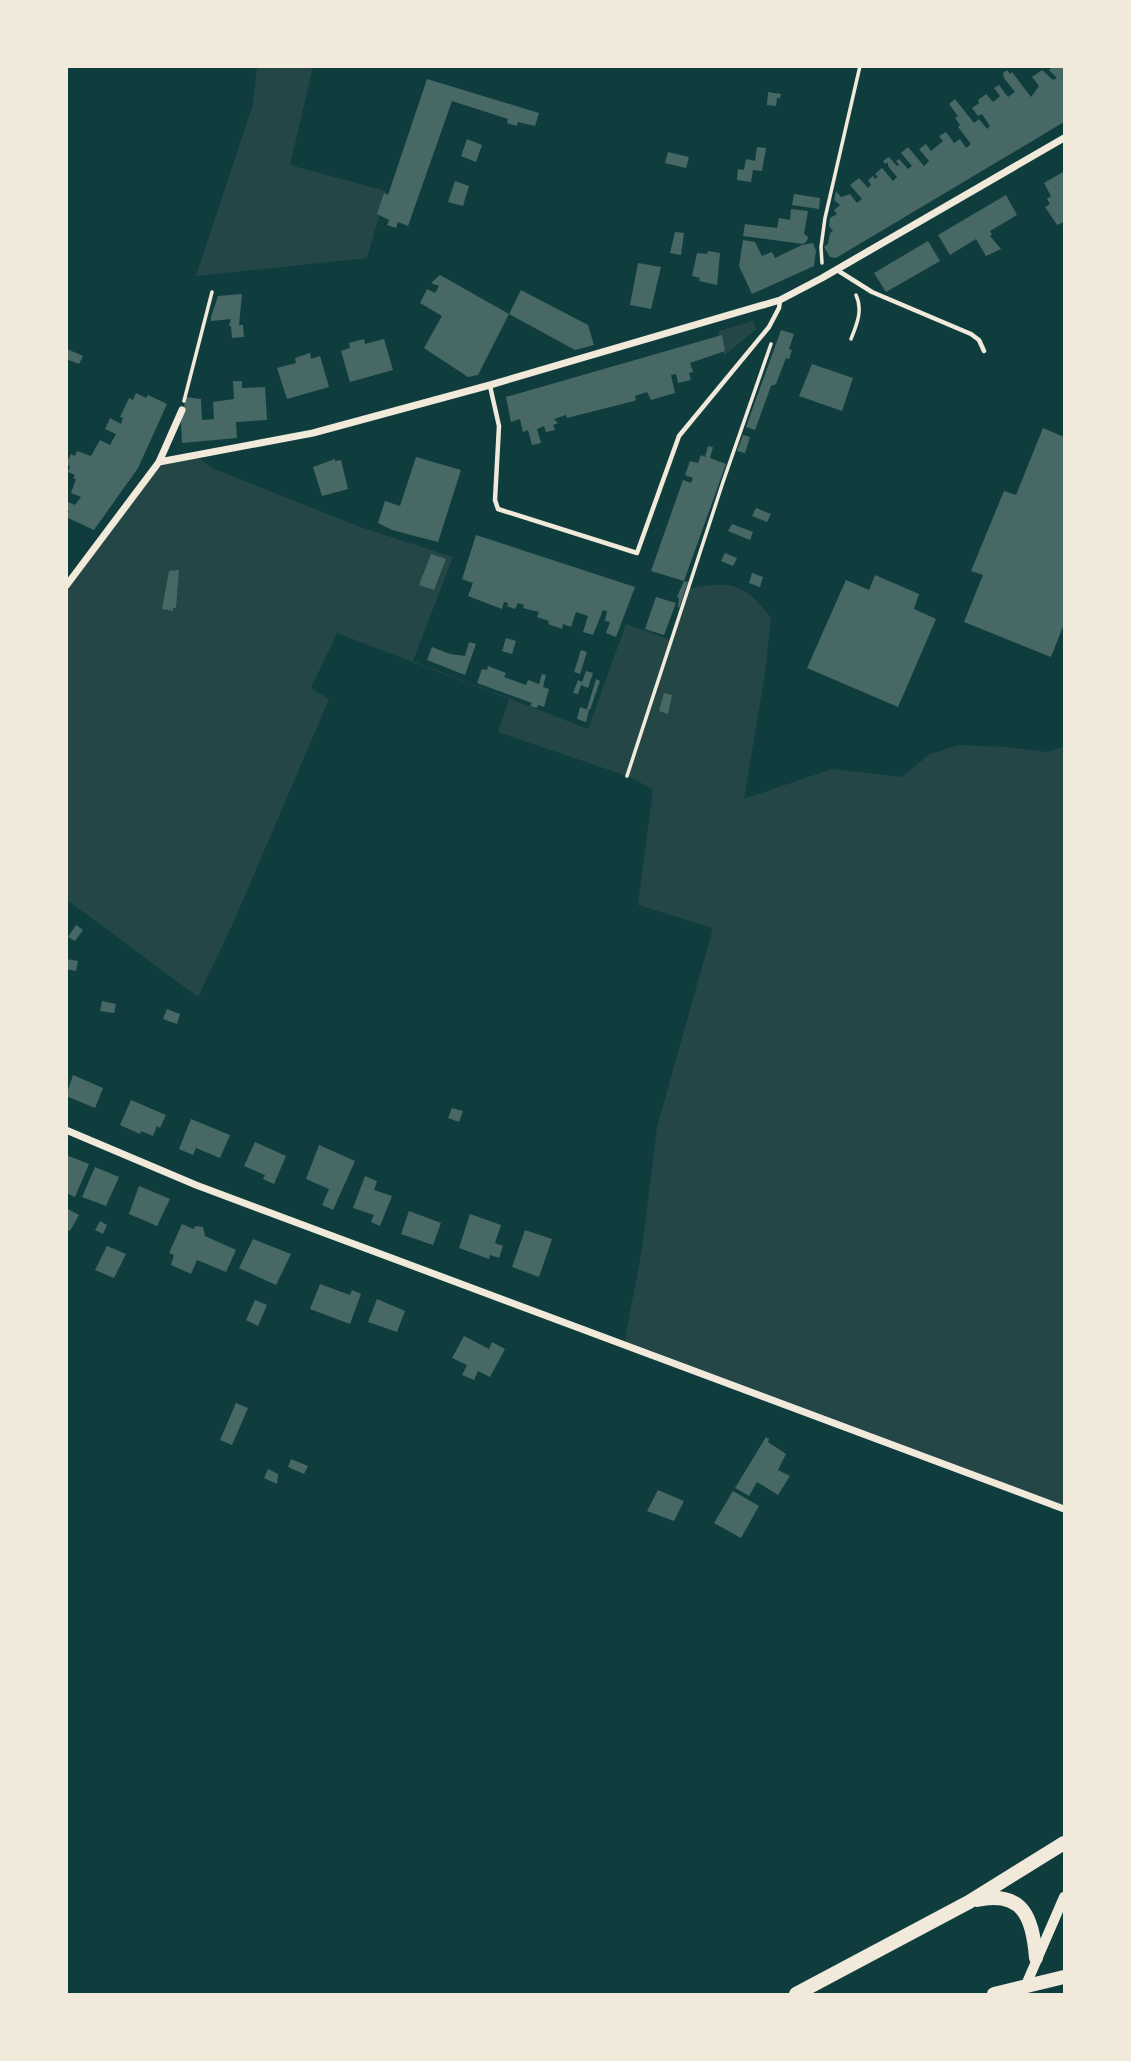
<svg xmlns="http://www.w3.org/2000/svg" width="1131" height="2061" font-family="'DejaVu Sans',sans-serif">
<rect width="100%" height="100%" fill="#0f3d3e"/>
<path fill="#244646" d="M 257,67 L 313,67 L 290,165 L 386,191 L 367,258 L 196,276 L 253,104 Z
M 753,321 L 756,329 L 724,356 L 718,331 Z
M 195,455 L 212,468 L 363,528 L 453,557 L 413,661 L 588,729 L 626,624 L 671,640 L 688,589 C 731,580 745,583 771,618 L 765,673 L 744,799 L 832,769 L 902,777 L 930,754 L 959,745 L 1005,747 L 1048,752 L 1064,746 L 1064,1509 L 624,1345 L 642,1249 L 657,1127 L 713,928 L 638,905 L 653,789 L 627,776 L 498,732 L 509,699 L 337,633 L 311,688 L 329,699 L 235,919 L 198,997 L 67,900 L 67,586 L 159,462 Z"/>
<path fill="#486865" d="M 1054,66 L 1064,66 L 1064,122 L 836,258 L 830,257 L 824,247 L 828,244 L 830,233 L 833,231 L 829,226 L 830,218 L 837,214 L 834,210 L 840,205 L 834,200 L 836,191 L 841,197 L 850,194 L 857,203 L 862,199 L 850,185 L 859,178 L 868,188 L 871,185 L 868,180 L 873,176 L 875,179 L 878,177 L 875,174 L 882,168 L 893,181 L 897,177 L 888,166 L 888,162 L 886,164 L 883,161 L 889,157 L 897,166 L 899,165 L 896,161 L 899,159 L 908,169 L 912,166 L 901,153 L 908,147 L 924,166 L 929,161 L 919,149 L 926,144 L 931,151 L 943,141 L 939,136 L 946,132 L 954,143 L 960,139 L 966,148 L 971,144 L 958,127 L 960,125 L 955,118 L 958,116 L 949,104 L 955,99 L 974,123 L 979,119 L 987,129 L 990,126 L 982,114 L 978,116 L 972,108 L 979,103 L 978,100 L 986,94 L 993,102 L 997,99 L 1000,96 L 994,88 L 999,85 L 1008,97 L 1015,92 L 1004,78 L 1003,73 L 1007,70 L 1010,74 L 1012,72 L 1031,97 L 1039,86 L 1032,77 L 1042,70 L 1053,80 L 1057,78 L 1049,70 Z
M 427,79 L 539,113 L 535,126 L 518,122 L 517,126 L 507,123 L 508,119 L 452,101 L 408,226 L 398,222 L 396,228 L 387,225 L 389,220 L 377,214 L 384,193 L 388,195 Z
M 768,92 L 781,94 L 780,98 L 777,98 L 776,106 L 767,105 Z
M 467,139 L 482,145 L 476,162 L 461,156 Z
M 757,147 L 766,148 L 762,171 L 753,170 L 751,182 L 737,180 L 738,169 L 744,170 L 746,159 L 755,161 Z
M 668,152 L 689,157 L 686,168 L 665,163 Z
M 1063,172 L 1064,222 L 1057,225 L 1045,207 L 1050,204 L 1047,199 L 1051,196 L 1044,183 Z
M 455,181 L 469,186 L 463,206 L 448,202 Z
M 794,194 L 820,198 L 819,209 L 792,205 Z
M 1006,195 L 1017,215 L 990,231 L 992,234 L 990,236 L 1001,249 L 986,256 L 976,239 L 950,255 L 938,235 Z
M 791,209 L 808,211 L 804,234 L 808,237 L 807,241 L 803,244 L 743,236 L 745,224 L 777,228 L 779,218 L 790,220 Z
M 675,232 L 684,233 L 681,255 L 670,253 Z
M 743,240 L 755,242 L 762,256 L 772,252 L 775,258 L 802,245 L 813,243 L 816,251 L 814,266 L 752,294 L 739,266 Z
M 928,241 L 940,261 L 886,292 L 874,273 Z
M 708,251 L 720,253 L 717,285 L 699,281 L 700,278 L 692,276 L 697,253 L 707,254 Z
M 638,263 L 661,267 L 651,309 L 630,305 Z
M 440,275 L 509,314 L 478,375 L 468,377 L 424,348 L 442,316 L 420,303 L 427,289 L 435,293 L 439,286 L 431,283 Z
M 521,290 L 588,325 L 594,345 L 575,350 L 509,314 Z
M 242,294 L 239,325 L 243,325 L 244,337 L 232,338 L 231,326 L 229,326 L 231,319 L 211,321 L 211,317 L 218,296 Z
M 781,330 L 794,334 L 789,349 L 792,350 L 789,359 L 786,358 L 776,384 L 771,386 L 755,430 L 746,427 Z
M 722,335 L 725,351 L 690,363 L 693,372 L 689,373 L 691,380 L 678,383 L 676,374 L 671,375 L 675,393 L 651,400 L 647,392 L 635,396 L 636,400 L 634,401 L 567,418 L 566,415 L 554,419 L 558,423 L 553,425 L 555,430 L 546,432 L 544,426 L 537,429 L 541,443 L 532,445 L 528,430 L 523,432 L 520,419 L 511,422 L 506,397 Z
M 364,339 L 365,344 L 384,339 L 393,370 L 350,382 L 341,351 L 350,348 L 349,343 Z
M 67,349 L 83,356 L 79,364 L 66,359 Z
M 310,353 L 311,359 L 320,356 L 329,387 L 287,399 L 277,368 L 296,363 L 295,358 Z
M 812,364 L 853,378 L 842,411 L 799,396 Z
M 233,381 L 242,381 L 242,388 L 265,387 L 267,420 L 236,422 L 237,438 L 182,443 L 181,422 L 186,397 L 201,399 L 202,420 L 214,419 L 213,402 L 234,399 Z
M 136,393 L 146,398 L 148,395 L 167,404 L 138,468 L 94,530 L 66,517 L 66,513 L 70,512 L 66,510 L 66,501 L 75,505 L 81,497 L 71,493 L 76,479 L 73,478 L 75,475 L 68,472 L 70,466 L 66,464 L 71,454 L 75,456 L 77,451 L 91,456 L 100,440 L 110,445 L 116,434 L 105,429 L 110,418 L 121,424 L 123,418 L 120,417 L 129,398 L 133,400 Z
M 1043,428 L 1064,437 L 1064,624 L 1051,657 L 964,622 L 983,575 L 971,571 L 1004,491 L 1016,495 Z
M 743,435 L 750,437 L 745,453 L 737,451 Z
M 708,446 L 713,447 L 710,458 L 726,464 L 684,581 L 651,571 L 683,480 L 691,483 L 693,478 L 685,475 L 690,461 L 698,463 L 701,455 L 705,457 Z
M 416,457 L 461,470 L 438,542 L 392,530 L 378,523 L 385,501 L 400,506 Z
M 335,459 L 335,461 L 341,460 L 348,489 L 322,496 L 313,467 Z
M 756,508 L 771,514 L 767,522 L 752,516 Z
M 732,524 L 753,532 L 750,540 L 728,531 Z
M 476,535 L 635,587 L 616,637 L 606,633 L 610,622 L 605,621 L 607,611 L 603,610 L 593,635 L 583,632 L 588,616 L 576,612 L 571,627 L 563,624 L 562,629 L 548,624 L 549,621 L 537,617 L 539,612 L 523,608 L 524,605 L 518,603 L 515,609 L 507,606 L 508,603 L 504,602 L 502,609 L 468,596 L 473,583 L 462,579 Z
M 725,553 L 737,558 L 733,566 L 721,561 Z
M 431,554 L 446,559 L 434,590 L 419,585 Z
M 179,570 L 176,608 L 173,608 L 173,611 L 162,609 L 169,571 Z
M 752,573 L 763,577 L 760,587 L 749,583 Z
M 875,575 L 919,594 L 914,609 L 936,619 L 898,707 L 807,668 L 846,580 L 869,590 Z
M 684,581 L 688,582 L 679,608 L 678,607 L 679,598 L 677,597 Z
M 656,597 L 676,603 L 664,635 L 645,629 Z
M 506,638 L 516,641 L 512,654 L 502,651 Z
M 469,642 L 476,644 L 465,675 L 427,660 L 432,647 L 450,654 L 465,656 Z
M 581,650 L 587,652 L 580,674 L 574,672 Z
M 488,666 L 506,673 L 504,677 L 526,685 L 528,680 L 539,684 L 542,674 L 546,675 L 543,687 L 549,689 L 544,707 L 538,705 L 537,708 L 530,706 L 532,703 L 477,683 L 482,669 L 487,670 Z
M 586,671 L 593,673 L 588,688 L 581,685 L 578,694 L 573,693 L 578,680 L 582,682 Z
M 596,679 L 600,681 L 590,710 L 587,709 Z
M 664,693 L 672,695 L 668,714 L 659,711 Z
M 580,707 L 589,710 L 586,722 L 577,719 Z
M 76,925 L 83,930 L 75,941 L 68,937 Z
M 66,959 L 78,961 L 76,971 L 66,969 Z
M 102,1001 L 116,1004 L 114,1013 L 100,1011 Z
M 167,1009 L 180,1014 L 177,1024 L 163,1019 Z
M 73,1075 L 103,1088 L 95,1108 L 66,1096 Z
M 131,1100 L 166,1115 L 160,1128 L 157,1126 L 153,1136 L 141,1131 L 140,1134 L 120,1125 Z
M 452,1108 L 463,1111 L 459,1122 L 448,1118 Z
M 191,1119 L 230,1135 L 220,1158 L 196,1148 L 193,1155 L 179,1149 Z
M 255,1142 L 286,1156 L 274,1184 L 263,1179 L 265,1175 L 244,1166 Z
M 319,1145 L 355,1161 L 333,1210 L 322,1205 L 329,1189 L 306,1179 Z
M 66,1155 L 89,1164 L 75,1197 L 66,1193 Z
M 95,1167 L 119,1177 L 106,1206 L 82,1197 Z
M 365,1176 L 377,1181 L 374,1190 L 392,1196 L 380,1226 L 371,1222 L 374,1215 L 353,1208 Z
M 139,1186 L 170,1199 L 157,1226 L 129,1214 Z
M 66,1208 L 79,1215 L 70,1231 L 66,1229 Z
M 409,1211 L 441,1223 L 433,1245 L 401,1234 Z
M 470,1214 L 501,1225 L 495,1243 L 503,1246 L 499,1258 L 490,1255 L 489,1259 L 459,1248 Z
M 100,1221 L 107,1225 L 103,1234 L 95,1230 Z
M 182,1224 L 193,1229 L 196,1226 L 203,1227 L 205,1236 L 236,1250 L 226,1272 L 197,1260 L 191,1274 L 171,1265 L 174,1255 L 169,1253 Z
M 525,1230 L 552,1239 L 539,1277 L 512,1267 Z
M 253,1239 L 291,1254 L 276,1285 L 239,1268 Z
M 107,1246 L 126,1254 L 114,1278 L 95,1270 Z
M 320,1284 L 350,1295 L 352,1290 L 361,1294 L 350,1324 L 310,1309 Z
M 377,1299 L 405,1311 L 397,1332 L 368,1322 Z
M 255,1300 L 267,1305 L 258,1326 L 246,1320 Z
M 464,1336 L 489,1349 L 492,1342 L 505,1349 L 490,1377 L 478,1371 L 474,1380 L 462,1375 L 467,1365 L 452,1358 Z
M 236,1403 L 248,1408 L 232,1445 L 220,1440 Z
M 766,1437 L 769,1439 L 768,1442 L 786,1454 L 778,1470 L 790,1476 L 778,1495 L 757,1482 L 749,1496 L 735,1488 Z
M 291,1459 L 308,1466 L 304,1474 L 288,1467 Z
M 268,1469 L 278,1474 L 277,1484 L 264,1478 Z
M 658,1490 L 684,1501 L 674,1521 L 647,1511 Z
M 733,1491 L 759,1506 L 741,1538 L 714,1523 Z"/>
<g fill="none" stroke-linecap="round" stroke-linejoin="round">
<path stroke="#f1e9da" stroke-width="3.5" d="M 822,263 L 821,247 L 825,218 L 860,66
M 851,339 C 857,324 863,310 856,295
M 184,401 L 212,292
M 627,776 L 723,482 L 771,344"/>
<path stroke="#f1e9da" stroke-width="4.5" d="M 837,270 L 872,292 L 971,334 L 979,340 L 984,351
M 490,386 L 499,426 L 495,500 L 498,509 L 637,553 L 679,436 L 769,327 L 779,308 L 780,301"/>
<path stroke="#f1e9da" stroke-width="7" d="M 159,462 L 313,433 L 490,385 L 780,300 L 822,278 L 1064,138
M 66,586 L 159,462 L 182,410
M 66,1130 L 196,1185 L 1064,1509"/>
<path stroke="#f1e9da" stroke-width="10" d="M 1022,1994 L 1064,1897"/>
<path stroke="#f1e9da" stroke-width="14" d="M 977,1900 C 1024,1890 1033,1919 1036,1958
M 796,1994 L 969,1902 L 1064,1843
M 994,1994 L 1064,1977"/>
</g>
<rect width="1131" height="2061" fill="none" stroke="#f1e9da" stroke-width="136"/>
</svg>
